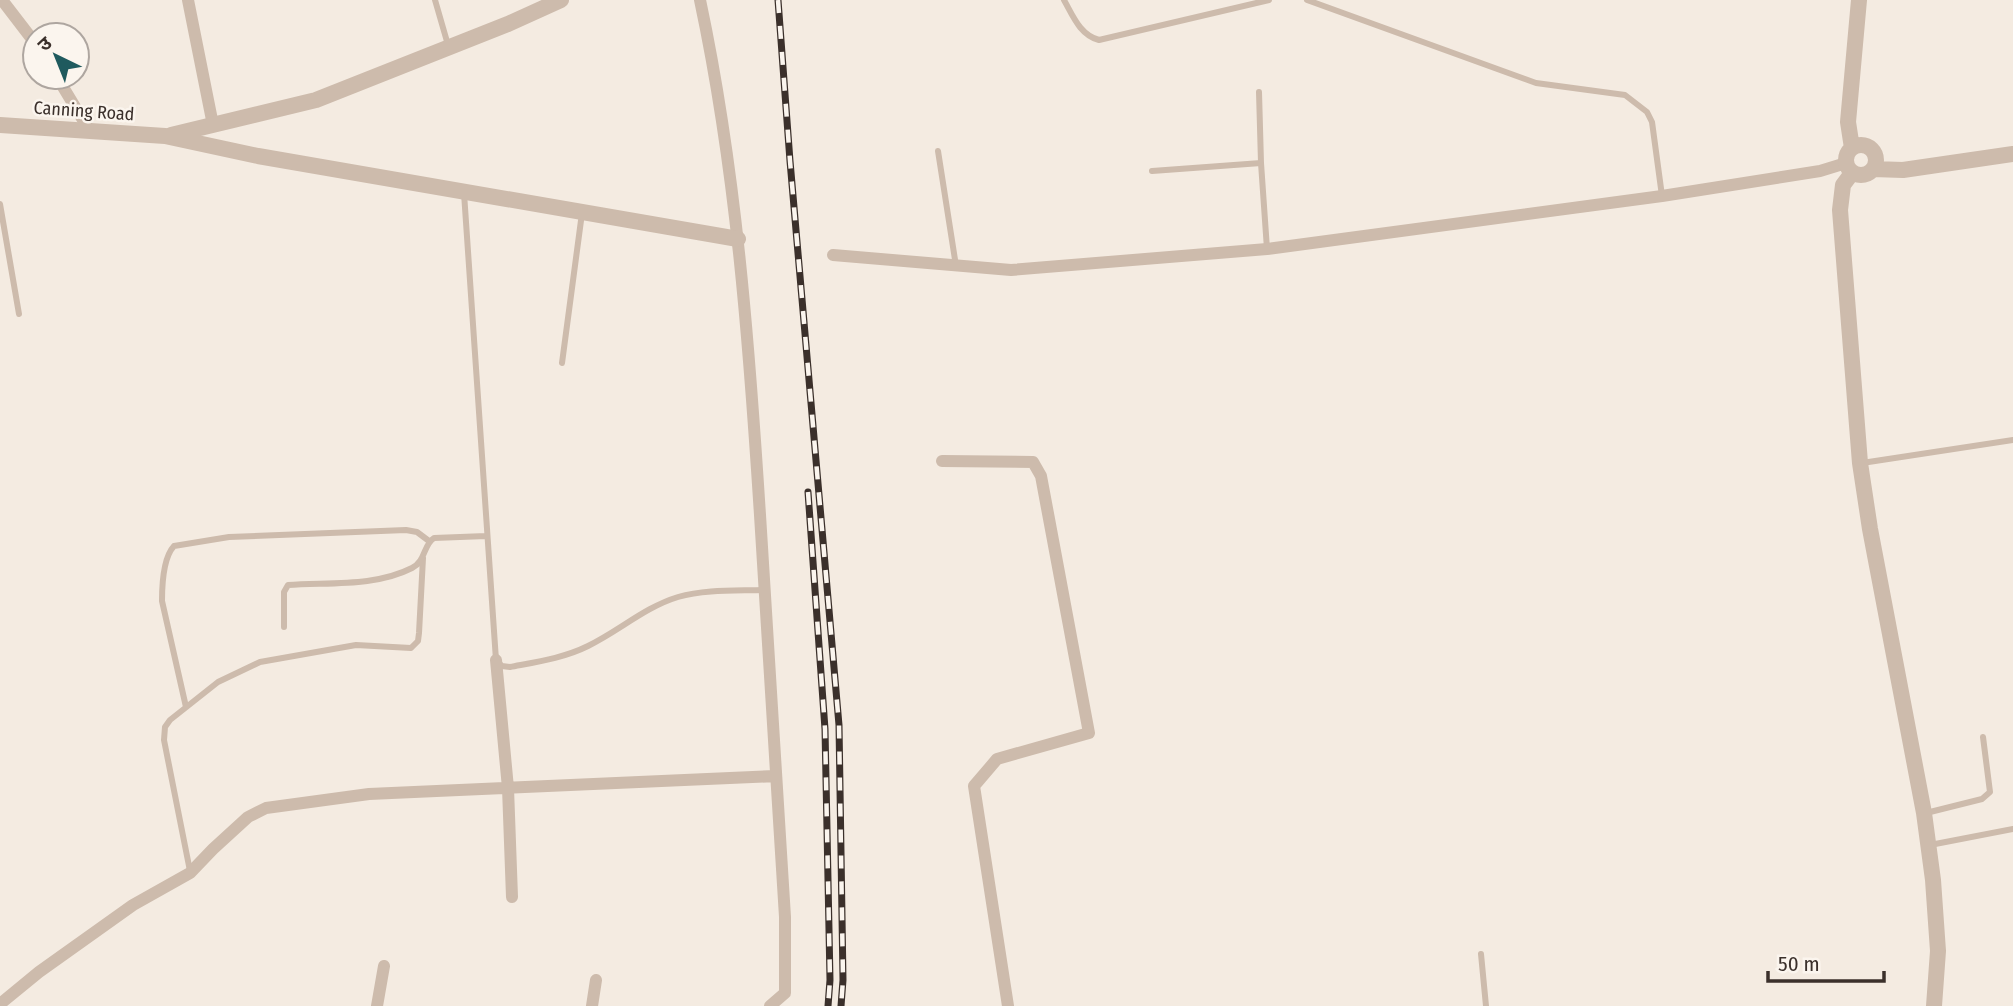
<svg xmlns="http://www.w3.org/2000/svg" width="2013" height="1006" font-family="'Fira Sans Condensed','Noto Sans Devanagari',sans-serif">
<rect width="100%" height="100%" fill="#f4ebe1"/>
<g fill="none" stroke-linecap="round" stroke-linejoin="round">
<path stroke="#cdbbac" stroke-width="6" d="M 435,0 L 448,45
M 1064,0 C 1073,16 1080,35 1099,40 L 1269,0
M 1307,0 L 1536,83 L 1625,95 L 1647,112 L 1652,122 L 1662,196
M 1259,92 L 1261,163 L 1267,249
M 938,151 L 956,266
M 1152,171 L 1261,163
M 464,193 L 496,660 L 502,666 L 510,667 C 536,662 564,658 588,646 C 619,631 645,607 678,597 C 706,589 736,591 765,590
M 0,204 L 19,314
M 562,363 L 582,213
M 1862,463 L 2013,440
M 284,627 L 284,592 L 288,585 C 328,582 375,587 412,568 C 426,561 423,545 434,538 L 486,536
M 186,707 L 162,601 C 162,584 163,558 174,546 L 229,537 L 406,530 L 417,532 L 429,541
M 1926,813 L 1982,799 L 1990,792 L 1983,737
M 1930,845 L 2013,829
M 190,871 L 164,740 L 165,727 L 170,720 L 218,682 L 260,662 L 356,645 L 411,648 L 418,641 L 419,633 L 423,558
M 1481,954 L 1486,1006"/>
<path stroke="#cdbbac" stroke-width="12" d="M 2,0 L 35,43
M 188,0 L 213,125
M 700,0 C 736,169 749,343 760,515 C 768,649 777,783 785,917 L 785,993 L 770,1006
M 57,77 L 89,130
M 833,255 L 1011,270 L 1267,249 L 1662,196 L 1820,171 L 1846,163
M 942,461 L 1033,462 L 1041,476 L 1089,733 L 997,759 L 974,786 L 1008,1006
M 496,660 L 508,788 L 512,897
M 0,1004 L 39,972 L 133,905 L 190,873 L 213,849 L 248,817 L 266,808 L 369,794 L 776,776
M 377,1006 L 384,966
M 592,1006 L 596,980"/>
<path stroke="#cdbbac" stroke-width="16" d="M 0,125 L 165,136 L 258,156 L 738,239
M 171,135 L 316,100 L 508,24 L 561,0
M1846 160a15 15 0 1 1 30 0a15 15 0 1 1-30 0Z
M 1852,148 L 1848,122 L 1859,0
M 1873,169 L 1903,170 L 2013,154
M 1852,173 L 1843,185 L 1840,210 L 1860,463 L 1870,529 L 1924,813 L 1933,880 L 1938,951 L 1934,1006"/>
<g stroke="#3b302b" stroke-width="7">
<path id="rail" d="M 778,0 L 790,161 L 839,725 L 843,980 L 841,1006
M 808,492 L 825,729 L 830,980 L 828,1006"/>
</g>
<use href="#rail" stroke="#fbf5ee" stroke-width="4.5" stroke-dasharray="13" stroke-linecap="butt"/>
</g>
<g text-anchor="middle" dominant-baseline="central" stroke-width="5" stroke-linejoin="round" paint-order="stroke">
<g font-size="18" fill="#3b302b" stroke="#fbf5ee">
<text transform="translate(84 111) rotate(4)">Canning Road</text>
</g>
</g>
<g transform="translate(56 56) rotate(317)"><circle r="33" fill="#fbf5ee" stroke="#aea6a0" stroke-width="2"/>
<path d="M0-5L12 26L0 18L-12 26Z" fill="#1f5a5e"/>
<text y="-10" font-size="19" font-weight="bold" text-anchor="middle" fill="#3b302b">उ</text>
</g>
<path d="M1768 971v10h116v-10" fill="none" stroke="#3b302b" stroke-width="3.5"/>
<text x="1778" y="971" font-size="21" fill="#3b302b" stroke="#fbf5ee" stroke-width="5" paint-order="stroke">50 m</text>
</svg>
